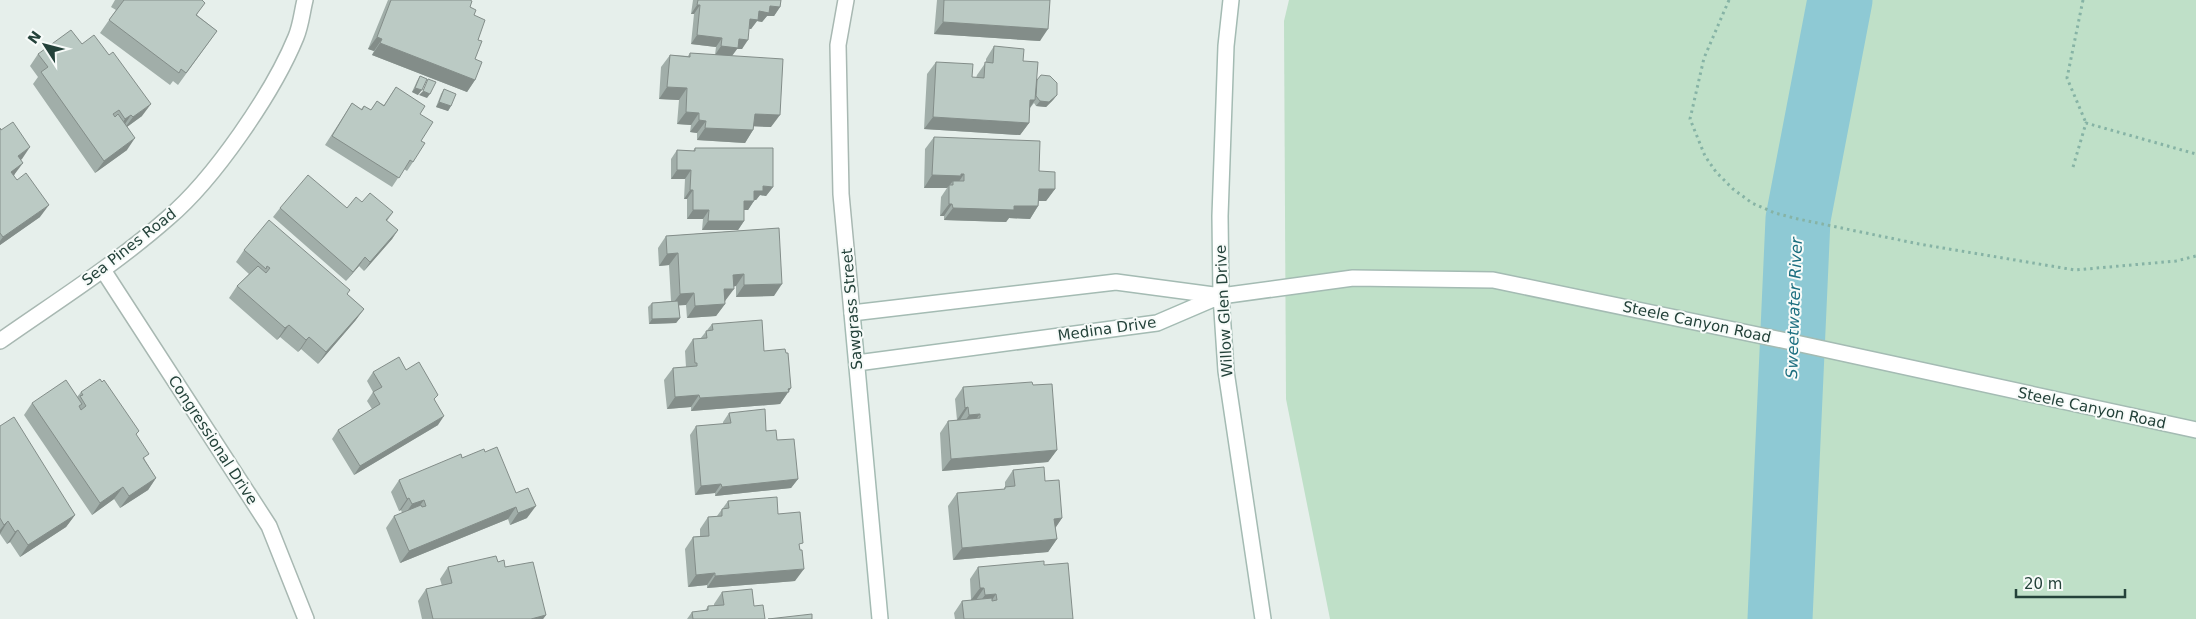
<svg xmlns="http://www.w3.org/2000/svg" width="2196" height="619" font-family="'DejaVu Sans',sans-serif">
<rect width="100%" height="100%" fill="#e6efeb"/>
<path fill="#bfe0c8" d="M 1289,0 L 2196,0 L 2196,619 L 1330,619 L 1286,399 L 1284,21 Z"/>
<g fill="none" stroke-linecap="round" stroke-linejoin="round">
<path stroke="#8ec9d4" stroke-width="65" d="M 1780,619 L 1798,219 L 1840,0"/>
<g stroke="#a8b8b2" stroke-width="18">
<path id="street" d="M 846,0 L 838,45 L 841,194 L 852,313
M 103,270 L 269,526 L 306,619
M 0,341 C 57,301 116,264 168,218 C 214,179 273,93 296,37 C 301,25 302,12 305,0"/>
</g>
<g stroke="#a4bbb3" stroke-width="18">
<path id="secondary" d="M 1231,0 L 1226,46 L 1220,216 L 1221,296 L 1226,371 L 1263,619
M 857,363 L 1157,323 L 1220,296
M 880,619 L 852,313 L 1116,282 L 1221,296 L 1353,278 L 1493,280 L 1782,340 L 2196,430"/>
</g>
<path stroke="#86b3a5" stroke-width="3" stroke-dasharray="2.5 4" stroke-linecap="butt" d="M 1729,0 L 1704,58 L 1690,119 L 1705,156 L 1716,172 L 1733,189 L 1752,203 L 1775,213 L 1798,219 L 1919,244 L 2075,270 L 2176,261 L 2196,256
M 2083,0 L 2067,78 L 2086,123
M 2073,167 L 2086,123 L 2196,154"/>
<use href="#street" stroke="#fff" stroke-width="15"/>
<use href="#secondary" stroke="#fff" stroke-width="15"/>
</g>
<path fill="#a1aea9" d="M 115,0 L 202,0 L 197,15 L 217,31 L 178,85 L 173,81 L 170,85 L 100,33 L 116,10 L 111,7 Z
M 388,0 L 470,7 L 474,15 L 478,40 L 475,59 L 475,80 L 467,92 L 372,55 L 374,51 L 368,49 Z
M 693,0 L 781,0 L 780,7 L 774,16 L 767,16 L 762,22 L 757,21 L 751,29 L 749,29 L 742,49 L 737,49 L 732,56 L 771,127 L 754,126 L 753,130 L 745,143 L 697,140 L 697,133 L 690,132 L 691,125 L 677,124 L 679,100 L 659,99 L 661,67 L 670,55 L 688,56 L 690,53 L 715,55 L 716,47 L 691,44 L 694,14 L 691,14 Z
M 937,0 L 1050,0 L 1040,41 L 934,34 Z
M 82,44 L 142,116 L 127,127 L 127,150 L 95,173 L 33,84 L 38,77 L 30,66 L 38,54 Z
M 994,46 L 1023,61 L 1037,80 L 1057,95 L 1053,100 L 1046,107 L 1036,106 L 1034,103 L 1030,108 L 1029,123 L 1020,135 L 924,129 L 927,74 L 936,62 L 972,77 L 976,78 L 977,75 L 986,62 L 986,59 Z
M 420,76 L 418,95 L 412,92 L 417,81 Z
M 396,87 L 420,114 L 421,141 L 413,162 L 407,171 L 404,169 L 392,187 L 325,145 L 352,103 L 361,109 L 364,106 L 371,110 L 377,101 L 384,105 Z
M 444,89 L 451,106 L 448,111 L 436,107 L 441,94 Z
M 0,128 L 22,159 L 20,160 L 14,176 L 40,217 L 0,245 Z
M 934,137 L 1039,171 L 1055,189 L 1046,201 L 1039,201 L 1038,206 L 1030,219 L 1009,218 L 1006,222 L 944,220 L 944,216 L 940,216 L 941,197 L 947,188 L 924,188 L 925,149 Z
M 695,148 L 773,187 L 766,196 L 760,195 L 756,200 L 754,200 L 748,210 L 744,210 L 744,221 L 738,230 L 702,230 L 703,219 L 687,219 L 687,199 L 684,199 L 685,179 L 671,179 L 671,159 L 677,150 L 693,151 Z
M 362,202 L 393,212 L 387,221 L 398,230 L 392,239 L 364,271 L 359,266 L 346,281 L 273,217 L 280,208 L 347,208 Z
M 779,228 L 774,296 L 736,297 L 736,286 L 733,287 L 725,301 L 725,304 L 716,316 L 687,318 L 686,305 L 679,305 L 680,318 L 676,323 L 649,324 L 648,307 L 652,303 L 671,301 L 669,265 L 659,266 L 658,248 L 666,236 Z
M 244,250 L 347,294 L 364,309 L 355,321 L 318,364 L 301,349 L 298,352 L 280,337 L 277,340 L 229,298 L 237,286 L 249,274 L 236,262 Z
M 712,324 L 764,351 L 791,388 L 780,404 L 691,411 L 691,407 L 667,409 L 664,380 L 673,368 L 686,367 L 685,351 L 693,339 L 700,339 Z
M 406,370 L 435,400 L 438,425 L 354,475 L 332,439 L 338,430 L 372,409 L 367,401 L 373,392 L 367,381 L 373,372 Z
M 1033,385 L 1057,450 L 1048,462 L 942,471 L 940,433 L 948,421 L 957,420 L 955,399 L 963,387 Z
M 81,392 L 139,431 L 136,435 L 145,460 L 156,478 L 148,490 L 120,508 L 114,499 L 92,515 L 24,415 L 32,403 L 77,397 Z
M 729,413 L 766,431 L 777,440 L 798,479 L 791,488 L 715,496 L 715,493 L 695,495 L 690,435 L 696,426 L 723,424 L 723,422 Z
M 0,426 L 75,515 L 66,527 L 20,557 L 10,542 L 7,544 L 0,534 Z
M 485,452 L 527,518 L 510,525 L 508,519 L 400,563 L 386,528 L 394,516 L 402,513 L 401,510 L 399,511 L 391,492 L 399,480 L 462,458 Z
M 1013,470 L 1045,481 L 1062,518 L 1055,528 L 1057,539 L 1048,552 L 953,560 L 948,506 L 957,493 L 1004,489 L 1005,487 L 1005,482 Z
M 728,501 L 778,514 L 800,548 L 795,581 L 707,588 L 707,585 L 688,587 L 685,549 L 693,537 L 700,536 L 700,529 L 708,517 L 717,516 Z
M 498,562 L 505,567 L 546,615 L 543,619 L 422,619 L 418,601 L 426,589 L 442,586 L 440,579 L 448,567 Z
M 1044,565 L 1073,619 L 955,619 L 954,613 L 962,601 L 971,600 L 970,579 L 978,567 Z
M 722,592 L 754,606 L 765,619 L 687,619 L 692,612 L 705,611 L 708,606 L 714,606 L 714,604 Z"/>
<path fill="#838d89" d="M 697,5 L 700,5 L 694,14 L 691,14 Z
M 770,6 L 780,7 L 774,16 L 767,16 L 762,22 L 757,21 L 751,29 L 744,28 L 750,19 L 759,11 Z
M 943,22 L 1048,29 L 1040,41 L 934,34 Z
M 697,35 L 722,38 L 716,47 L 691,44 Z
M 377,37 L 382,39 L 374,51 L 368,49 Z
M 739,39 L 748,40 L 742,49 L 737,49 L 731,57 L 715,55 L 721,46 Z
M 380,43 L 475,80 L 467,92 L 372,55 Z
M 667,87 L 687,88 L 679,100 L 659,99 Z
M 415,88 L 422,90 L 418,95 L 412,92 Z
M 423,91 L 430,94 L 427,98 L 419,95 Z
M 1057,95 L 1053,100 L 1046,107 L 1036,106 L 1040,101 Z
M 1030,100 L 1035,100 L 1027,112 Z
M 439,102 L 451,106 L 448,111 L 436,107 Z
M 151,104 L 142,116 L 124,129 L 133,117 Z
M 686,112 L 699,113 L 691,125 L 677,124 Z
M 755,114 L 780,115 L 771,127 L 746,126 Z
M 131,115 L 123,127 L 116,131 L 125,119 Z
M 933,117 L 1029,123 L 1020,135 L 924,129 Z
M 699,120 L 706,121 L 697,133 L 690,132 Z
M 705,128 L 753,130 L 745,143 L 697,140 Z
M 135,138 L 127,150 L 95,173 L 104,161 Z
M 30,147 L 22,159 L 9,168 L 18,156 Z
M 23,163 L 14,175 L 2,184 L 11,172 Z
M 677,170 L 691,170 L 685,179 L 671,179 Z
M 964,174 L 956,186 L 953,185 L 953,181 L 947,188 L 924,188 L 932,175 Z
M 763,186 L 773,187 L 766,196 L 760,195 L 756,200 L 747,200 L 754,191 Z
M 1039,189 L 1055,189 L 1046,201 L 1031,201 Z
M 690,190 L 693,190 L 687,199 L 684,199 Z
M 744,201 L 754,201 L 748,210 L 738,210 Z
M 949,204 L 952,204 L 944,216 L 940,216 Z
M 49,205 L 40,217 L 0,245 L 0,241 L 3,237 Z
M 1014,206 L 1038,206 L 1030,219 L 1009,218 L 1006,222 L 944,220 L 953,208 Z
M 693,210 L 709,210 L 703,219 L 687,219 Z
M 708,221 L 744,221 L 738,230 L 702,230 Z
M 398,230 L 392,239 L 364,271 L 370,262 Z
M 678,253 L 669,265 L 659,266 L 667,254 Z
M 365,257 L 359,266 L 346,281 L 353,272 Z
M 744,274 L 736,286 L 725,287 L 733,275 Z
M 782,284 L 774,296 L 736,297 L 744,285 Z
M 724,289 L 734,289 L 725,301 L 716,301 Z
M 694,293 L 686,305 L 671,306 L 680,294 Z
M 725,304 L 716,316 L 687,318 L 695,306 Z
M 364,309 L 355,321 L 318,364 L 326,352 Z
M 680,318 L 676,323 L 649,324 L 652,319 Z
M 289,325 L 280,337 L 277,340 L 285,328 Z
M 309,337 L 301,349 L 298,352 L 306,340 Z
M 791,388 L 780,404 L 691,411 L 700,398 Z
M 699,395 L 691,407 L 667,409 L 675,397 Z
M 968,407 L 960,420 L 957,420 L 965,408 Z
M 980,414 L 971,426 L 961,427 L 969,415 Z
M 444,416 L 438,425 L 354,475 L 360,466 Z
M 1057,450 L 1048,462 L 942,471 L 951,459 Z
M 156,478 L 148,490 L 120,508 L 129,496 Z
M 798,479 L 791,488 L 715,496 L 722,487 Z
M 721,484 L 715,493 L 695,495 L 701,486 Z
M 123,487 L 114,499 L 92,515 L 100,503 Z
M 409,498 L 401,510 L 399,511 L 407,499 Z
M 424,500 L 415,512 L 404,516 L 412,504 Z
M 536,506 L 527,518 L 510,525 L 518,513 Z
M 516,507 L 508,519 L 400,563 L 409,551 Z
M 75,515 L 66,527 L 20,557 L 28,545 Z
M 1062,518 L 1054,530 L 1054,519 Z
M 8,521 L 0,534 L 0,530 L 4,525 Z
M 18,530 L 10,542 L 7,544 L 15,532 Z
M 1057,539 L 1048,552 L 953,560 L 962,548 Z
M 804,569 L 795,581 L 707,588 L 715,576 Z
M 715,573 L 707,585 L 688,587 L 696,575 Z
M 980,588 L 984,588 L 976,600 L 971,600 Z
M 996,594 L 988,606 L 976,607 L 985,595 Z
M 546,615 L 543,619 L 530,619 L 531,618 Z"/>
<path fill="#bbcac4" stroke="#838d89" d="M 124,0 L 202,0 L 205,3 L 196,15 L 217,31 L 186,73 L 181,69 L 179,73 L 109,20 Z
M 391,0 L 470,0 L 472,1 L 470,7 L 476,10 L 474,15 L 485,20 L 478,40 L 482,41 L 475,59 L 482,62 L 475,80 L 380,43 L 382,39 L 377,37 Z
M 698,0 L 781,0 L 780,7 L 770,6 L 769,13 L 759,11 L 758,20 L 750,19 L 748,40 L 739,39 L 738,48 L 721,46 L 722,38 L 697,35 L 700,5 L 697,5 Z
M 944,0 L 1050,0 L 1048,29 L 943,22 Z
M 71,30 L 82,44 L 94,35 L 109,55 L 113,52 L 151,104 L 133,117 L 131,115 L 125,119 L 119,110 L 113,114 L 115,117 L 118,114 L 135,138 L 104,161 L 41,72 L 48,67 L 38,54 Z
M 994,46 L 1024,49 L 1023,61 L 1038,62 L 1035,100 L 1030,100 L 1029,123 L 933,117 L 936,62 L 973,64 L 972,77 L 984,78 L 985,62 L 993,63 Z
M 690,53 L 783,59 L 780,115 L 755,114 L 753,130 L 705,128 L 706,121 L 699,120 L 699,113 L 686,112 L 687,88 L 667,87 L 670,55 L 690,57 Z
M 1041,75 L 1050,76 L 1057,83 L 1057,95 L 1049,102 L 1040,101 L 1036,96 L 1037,80 Z
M 420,76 L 427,79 L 422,90 L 415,88 Z
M 428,79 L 436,82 L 430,94 L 423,91 Z
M 396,87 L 425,106 L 420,114 L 433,122 L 421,141 L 425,143 L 413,162 L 410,160 L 399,178 L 332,136 L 352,103 L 362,110 L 364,106 L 371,110 L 377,101 L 384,106 Z
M 444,89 L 456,94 L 451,106 L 439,102 Z
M 13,122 L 30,147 L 18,156 L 23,163 L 11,172 L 17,180 L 26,173 L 49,205 L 3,237 L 0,233 L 0,128 L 1,130 Z
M 934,137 L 1040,141 L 1039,171 L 1055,172 L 1055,189 L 1039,189 L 1038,206 L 1014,206 L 1014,210 L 953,208 L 952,204 L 949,204 L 949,185 L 953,185 L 953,181 L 964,181 L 964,174 L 961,174 L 961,176 L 932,175 Z
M 695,148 L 773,148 L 773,187 L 763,186 L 763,191 L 754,191 L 754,201 L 744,201 L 744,221 L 708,221 L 709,210 L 693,210 L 693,190 L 690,190 L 691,170 L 677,170 L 677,150 L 695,151 Z
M 308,175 L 347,208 L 356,197 L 362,202 L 370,193 L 393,212 L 386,220 L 398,230 L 370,262 L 365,257 L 353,272 L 280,208 Z
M 269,220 L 350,290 L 347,294 L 364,309 L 326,352 L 309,337 L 306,340 L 289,325 L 285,328 L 237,286 L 258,266 L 266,273 L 270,268 L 267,266 L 266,269 L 244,250 Z
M 779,228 L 782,284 L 744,285 L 744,274 L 733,275 L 734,289 L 724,289 L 725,304 L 695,306 L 694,293 L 680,294 L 678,253 L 667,254 L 666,236 Z
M 678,301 L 680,318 L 652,319 L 652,303 Z
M 762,320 L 764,351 L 785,349 L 786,353 L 788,353 L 791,388 L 788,389 L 789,392 L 700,398 L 699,395 L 675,397 L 673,368 L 697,366 L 697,363 L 695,363 L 693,339 L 707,338 L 706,331 L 713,330 L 712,324 Z
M 399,357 L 406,370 L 419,362 L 438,395 L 434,399 L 444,416 L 360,466 L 338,430 L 380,404 L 373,392 L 382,387 L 373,372 Z
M 100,379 L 102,382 L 104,380 L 139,431 L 136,434 L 149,454 L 143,458 L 156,478 L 129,496 L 123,487 L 100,503 L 32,403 L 66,380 L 82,404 L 79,406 L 81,410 L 86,406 L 80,396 L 83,395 L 81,392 Z
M 1032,382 L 1033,385 L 1052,384 L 1057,450 L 951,459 L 948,421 L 980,418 L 980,414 L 969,415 L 968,407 L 965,408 L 963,387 Z
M 765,409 L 766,431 L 776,430 L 777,440 L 794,439 L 798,479 L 722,487 L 721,484 L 701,486 L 696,426 L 731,423 L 729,413 Z
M 14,417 L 75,515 L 28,545 L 18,530 L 15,532 L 8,521 L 4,525 L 0,518 L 0,426 Z
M 497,447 L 516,493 L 528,488 L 536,506 L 518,513 L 516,507 L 409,551 L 394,516 L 421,505 L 422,507 L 426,506 L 424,500 L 412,504 L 409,498 L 407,499 L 399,480 L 461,454 L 462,458 L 484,449 L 485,452 Z
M 1044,467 L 1045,481 L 1059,480 L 1062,518 L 1054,519 L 1057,539 L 962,548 L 957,493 L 1005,489 L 1005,487 L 1015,486 L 1013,470 Z
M 777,497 L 778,514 L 800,512 L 803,543 L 799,544 L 800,550 L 802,550 L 804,569 L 715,576 L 715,573 L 696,575 L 693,537 L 709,536 L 708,517 L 722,516 L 722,509 L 729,508 L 728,501 Z
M 496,556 L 498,562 L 504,560 L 505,567 L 533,562 L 546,615 L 531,619 L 433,619 L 426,589 L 452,583 L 448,567 Z
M 1044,561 L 1044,565 L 1068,563 L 1073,619 L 964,619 L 962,601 L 992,598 L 992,601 L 997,600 L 996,594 L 985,595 L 984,588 L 980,588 L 978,567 Z
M 752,589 L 754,606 L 763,605 L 765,619 L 693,619 L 692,612 L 708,610 L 708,606 L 724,605 L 722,592 Z
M 812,614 L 812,619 L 768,619 Z"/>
<g text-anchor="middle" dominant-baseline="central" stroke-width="4" stroke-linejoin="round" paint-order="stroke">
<g font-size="15" fill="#24423a" stroke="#f7fbf9">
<text transform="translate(129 247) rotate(-38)">Sea Pines Road</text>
<text transform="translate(852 309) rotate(-95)">Sawgrass Street</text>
<text transform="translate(1224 311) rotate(-93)">Willow Glen Drive</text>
<text transform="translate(1697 322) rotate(12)">Steele Canyon Road</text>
<text transform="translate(1107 329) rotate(-8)">Medina Drive</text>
<text transform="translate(2092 408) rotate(12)">Steele Canyon Road</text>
<text transform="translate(213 440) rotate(57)">Congressional Drive</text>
</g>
<g font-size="16" font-style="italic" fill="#1c6f80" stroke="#f7fbf9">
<text transform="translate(1794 308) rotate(-88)">Sweetwater River</text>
</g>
</g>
<g transform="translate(45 45) rotate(306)" stroke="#f7fbf9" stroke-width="4" paint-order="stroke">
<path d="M0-4L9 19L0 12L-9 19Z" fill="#24423a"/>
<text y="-8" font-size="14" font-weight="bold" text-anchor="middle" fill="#24423a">N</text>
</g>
<path d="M2016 589v8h109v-8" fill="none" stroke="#24423a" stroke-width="2.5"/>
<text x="2024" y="589" font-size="15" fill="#24423a" stroke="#f7fbf9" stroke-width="4" paint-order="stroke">20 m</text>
</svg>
